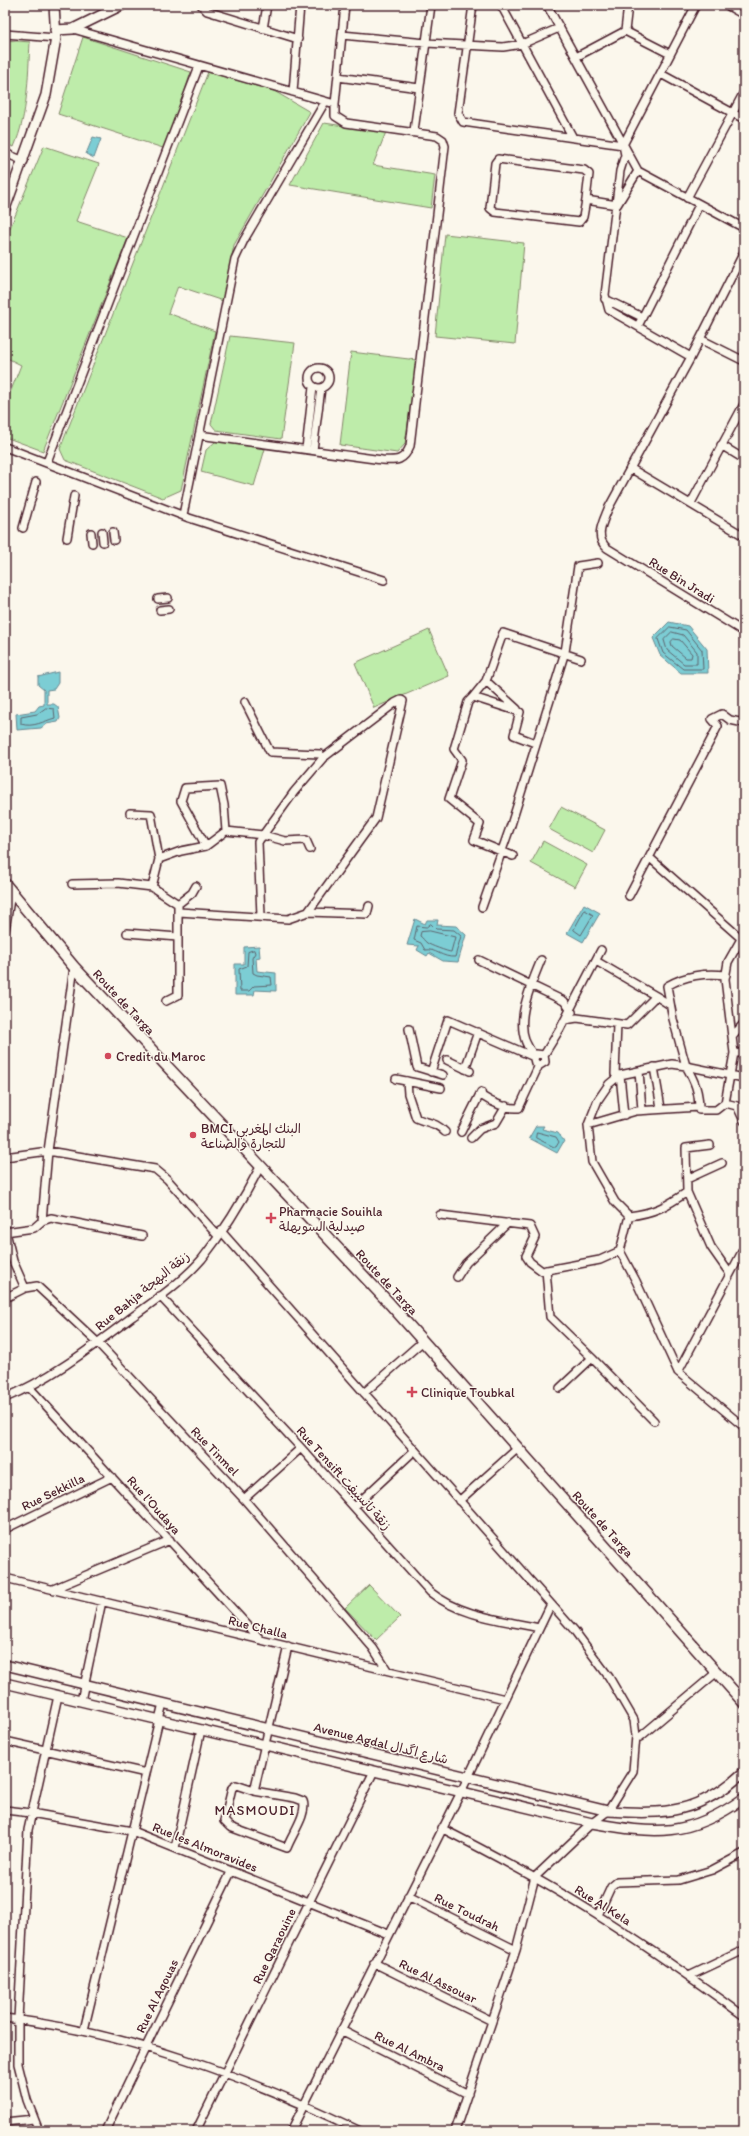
<svg xmlns="http://www.w3.org/2000/svg" width="749" height="2136" font-family="Itim,'Playpen Sans Arabic',sans-serif">
<rect width="100%" height="100%" fill="#fbf7ec"/>
<filter id="ink" filterUnits="userSpaceOnUse"><feTurbulence type="fractalNoise" baseFrequency=".025" numOctaves="2"/><feDisplacementMap in="SourceGraphic" scale="8" xChannelSelector="R" yChannelSelector="G"/><feConvolveMatrix kernelMatrix="1 2 1 2 8 2 1 2 1" color-interpolation-filters="sRGB"/></filter>
<g filter="url(#ink)">
<path fill="#beecaa" stroke="#84866a" d="M 83,37 L 191,72 L 166,149 L 58,114 Z
M 5,40 L 30,42 C 28,78 28,114 14,147 L 5,144 Z
M 208,72 L 274,91 L 310,112 L 234,245 L 223,301 L 178,286 L 168,313 L 215,331 L 181,490 L 163,498 L 65,460 L 60,449 Z
M 324,123 L 386,132 L 373,165 L 435,175 L 431,208 L 290,185 Z
M 44,146 L 99,164 L 76,221 L 128,238 L 43,451 L 5,437 L 5,396 L 8,398 L 21,365 L 5,357 L 5,240 Z
M 445,234 L 524,243 L 515,344 L 435,336 Z
M 230,336 L 295,343 L 281,439 L 216,430 L 211,424 Z
M 351,352 L 417,360 L 405,444 L 397,453 L 340,445 Z
M 216,441 L 265,449 L 254,486 L 201,472 L 206,450 Z
M 429,630 L 449,676 L 374,708 L 355,663 Z
M 561,807 L 605,830 L 593,853 L 549,829 Z
M 543,841 L 587,865 L 575,887 L 531,863 Z
M 369,1585 L 400,1617 L 376,1640 L 345,1608 Z"/>
<path fill="#7ccdd4" stroke="#688790" d="M 93,137 L 101,139 L 94,158 L 86,154 Z
M 669,622 L 688,626 L 707,649 L 708,673 L 681,673 L 660,655 L 653,638 Z
M 58,672 L 58,683 L 54,689 L 47,690 L 47,704 L 54,704 L 58,707 L 60,718 L 58,722 L 46,724 L 41,728 L 17,730 L 16,714 L 35,711 L 39,706 L 44,705 L 44,690 L 38,685 L 38,677 Z
M 584,904 L 600,913 L 583,942 L 567,933 Z
M 415,919 L 425,924 L 427,920 L 438,920 L 437,925 L 456,926 L 466,935 L 458,962 L 443,961 L 429,953 L 427,956 L 417,950 L 419,946 L 407,945 Z
M 259,946 L 260,957 L 256,958 L 257,971 L 276,973 L 276,991 L 255,990 L 254,995 L 235,995 L 235,964 L 244,964 L 244,947 Z
M 536,1126 L 544,1126 L 542,1129 L 558,1133 L 564,1141 L 557,1153 L 529,1138 Z"/>
<g fill="none" stroke-linecap="round" stroke-linejoin="round">
<path stroke="#5e656f" stroke-width="1" d="M 670,627 L 686,630 L 702,650 L 703,669 L 683,669 L 663,653 L 658,639 Z
M 672,632 L 683,635 L 697,652 L 697,664 L 684,664 L 667,650 L 664,640 Z
M 674,639 L 680,640 L 692,654 L 691,658 L 686,658 L 672,646 L 671,642 Z
M 46,708 L 54,709 L 55,718 C 44,721 33,728 21,724 L 21,717 L 37,714 Z
M 585,910 L 593,915 L 581,935 L 574,930 Z
M 431,924 L 436,929 L 454,930 L 461,936 L 455,957 C 442,958 435,948 425,950 L 421,943 L 414,940 L 417,926 L 426,927 Z
M 430,931 L 455,937 L 451,952 C 448,952 429,945 427,943 C 424,941 423,938 420,936 L 421,932 Z
M 254,950 L 255,953 L 252,958 L 253,973 L 257,975 L 271,977 L 272,985 L 254,986 L 249,991 L 240,991 L 239,969 L 247,966 L 248,952 Z
M 537,1132 L 556,1137 L 559,1142 L 556,1147 L 554,1147 L 536,1138 Z"/>
<g stroke="#4a1f2b" stroke-width="10">
<path id="minor" d="M 201,5 L 207,11 L 298,39
M 473,5 L 458,113 L 463,122 L 623,145
M 501,5 L 572,136
M 547,5 L 638,171 L 617,205 L 586,200 L 589,174 L 584,170 L 498,159 L 495,163 L 490,208 L 495,212 L 579,222 L 583,217 L 586,200
M 726,5 L 744,15
M 73,29 L 335,104 L 335,116 L 346,123 L 437,136 L 443,140 L 445,146 L 410,446 C 404,461 397,461 382,460 L 199,435
M 263,29 L 267,5
M 625,31 L 670,54
M 625,31 L 628,5
M 5,34 L 56,38
M 342,35 L 426,43 L 503,47 L 522,44 L 559,28
M 576,57 L 625,31
M 661,74 L 744,119
M 338,77 L 419,88
M 293,92 L 300,5
M 335,104 L 345,5
M 414,131 L 431,5
M 5,153 L 24,161
M 638,171 L 744,228
M 687,198 L 744,92
M 744,252 L 691,357 L 608,509 C 603,522 594,537 607,548 L 744,632
M 605,299 L 642,317
M 638,326 L 699,205
M 700,339 L 744,361
M 691,357 L 609,310 L 605,295 L 620,171 L 625,155 L 623,145 L 696,5
M309 378a10 10 0 1 1 20 0a10 10 0 1 1-20 0Z
M 721,445 L 744,459
M 5,447 L 189,518 L 384,580
M 306,449 L 313,387
M 313,450 L 321,388
M 47,462 L 199,66
M 630,468 L 744,536
M 691,503 L 744,404
M 183,515 L 235,259 L 244,240 L 325,102
M 23,528 L 36,482
M 102,532 L 103,542
M 113,532 L 114,540
M 91,533 L 92,543
M 67,538 L 74,496
M 158,599 L 168,598
M 160,610 L 169,609
M 486,681 L 517,709
M 473,697 L 468,702 L 454,749 L 462,760 L 449,799 L 480,824 L 474,840 L 513,856
M 535,743 L 514,735 L 520,712 L 473,697 L 486,681 L 503,633 L 581,659
M 130,813 L 151,814 L 159,859
M 206,846 L 181,801 L 185,788 L 220,786 L 224,805 L 226,831
M 650,858 L 744,941
M 72,884 L 118,883 L 152,887 L 178,904
M 152,887 L 159,859 L 181,851 L 206,846 L 226,831 L 263,835 L 294,792 L 323,758 L 320,754 L 270,752 L 245,702
M 629,896 L 718,726 L 712,719 L 722,714 L 730,720 L 744,723
M 482,907 L 511,825 L 565,652 L 578,566 L 598,563
M 179,912 L 288,919 L 308,912 L 367,914 L 369,906
M 308,912 L 376,818 L 403,701 L 401,700 L 395,703 L 323,758
M 261,916 L 258,842 L 263,835 L 285,841 L 306,840 L 310,849
M 5,931 L 11,893
M 127,933 L 178,937
M 479,960 L 564,1001 L 572,1012
M 596,961 L 656,996
M 726,975 C 704,973 686,975 667,986 L 673,1019 L 686,1066 L 744,1078
M 166,1001 L 178,995 L 178,904 L 192,893 L 196,886
M 565,1020 L 577,1018 L 627,1025 L 656,996 L 670,1005
M 617,1024 L 615,1074 L 620,1075 L 624,1115
M 409,1029 L 417,1067 L 443,1075
M 733,1036 L 744,1023
M 734,1053 L 744,1053
M 544,1055 L 536,1054 L 534,1059 L 535,1063 L 540,1065 L 545,1062 L 544,1055 L 560,1029 L 601,950
M 535,1056 C 509,1030 530,988 541,960
M 447,1060 L 470,1071
M 654,1067 L 661,1108
M 465,1069 L 478,1032
M 639,1071 L 642,1110
M 431,1072 L 448,1020 L 534,1057
M 396,1079 L 441,1088
M 407,1081 L 408,1094 L 416,1118 C 429,1124 434,1121 445,1132
M 481,1092 L 482,1096 C 492,1103 507,1109 519,1108 L 539,1065
M 725,1103 L 737,1106 L 744,1121
M 588,1125 L 636,1111 L 699,1107
M 461,1132 L 481,1092
M 471,1138 L 480,1129 L 496,1123 L 506,1106
M 5,1157 L 48,1151 L 155,1169 L 167,1179 L 218,1236
M 687,1179 L 722,1163
M 687,1192 L 711,1247 L 730,1274
M 440,1215 L 530,1226 L 535,1237 L 526,1256 L 530,1262 L 542,1271 L 600,1260 L 620,1251 L 629,1216 L 615,1202 L 592,1162 L 588,1125 L 598,1100 L 609,1084 L 620,1075 L 672,1064 L 686,1066 C 695,1082 699,1091 699,1110 L 716,1110 L 725,1103 L 734,1053 L 725,979 L 728,962 L 741,939
M 629,1216 C 654,1213 667,1206 687,1192 L 686,1148 L 710,1145
M 42,1221 L 51,1218 L 142,1236
M 221,1231 L 574,1630 L 609,1677 L 634,1720 L 636,1736 L 633,1771 L 608,1811 L 592,1823 L 535,1877 L 516,1950 L 455,2131
M 5,1232 L 34,1228 L 42,1221 L 48,1151 L 74,967
M 6,1232 L 13,1261 L 25,1288
M 744,1248 L 678,1372 L 744,1427
M 620,1251 L 636,1281 L 678,1372
M 546,1270 L 550,1317 L 592,1358
M 457,1277 L 466,1263 L 508,1223
M 160,1296 L 301,1448 L 430,1592 C 460,1616 502,1620 539,1628
M 5,1298 L 25,1288 L 37,1286 L 98,1343 L 244,1499 L 373,1648 L 387,1670
M 29,1387 L 261,1640
M 560,1388 L 592,1358 L 654,1421
M 364,1393 L 423,1341
M 5,1398 C 51,1379 93,1346 132,1317 C 156,1300 183,1281 202,1259 C 224,1231 244,1198 260,1167
M 244,1499 L 301,1448
M 459,1501 L 518,1448
M 354,1507 L 414,1451
M 5,1529 L 112,1477
M 5,1578 L 505,1699
M 53,1589 L 170,1540
M 81,1701 L 102,1601
M 640,1737 L 717,1672
M 5,1741 L 146,1773
M 236,1785 L 254,1791 L 295,1798 L 303,1801 C 308,1813 291,1836 287,1848 L 230,1827 L 224,1821 L 232,1788 Z
M 254,1791 L 288,1646
M 5,1810 L 31,1813 L 132,1831 L 388,1934
M 441,1828 C 494,1855 547,1883 597,1915 C 647,1946 696,1981 744,2016
M 175,1848 L 201,1730
M 408,1896 L 516,1950
M 598,1915 L 611,1887 L 617,1882 L 679,1880 L 712,1870 L 744,1853
M 374,1963 L 492,2021
M 689,1976 L 744,1950
M 5,2018 C 129,2033 248,2077 360,2131
M 84,2030 L 163,1703
M 341,2030 L 468,2094
M 5,2122 L 34,2119
M 39,2131 L 27,2100 L 18,2064 L 18,2019 L 28,1830 L 58,1696
M 105,2131 L 231,1872
M 196,2131 L 374,1771
M 291,2131 L 461,1792 L 551,1604"/>
</g>
<g stroke="#4a1f2b" stroke-width="12">
<path id="tertiary" d="M 55,30 L 73,29 L 122,5
M 5,209 L 46,95 L 56,38 L 54,5
M 5,1665 L 608,1811 C 666,1815 700,1813 744,1772
M 5,1683 L 592,1823 C 655,1834 689,1838 744,1798"/>
</g>
<g stroke="#4a1f2b" stroke-width="13">
<path id="secondary" d="M 5,884 L 74,967 L 390,1304 L 744,1703"/>
</g>
<use href="#minor" stroke="#fbf7ec" stroke-width="7"/>
<use href="#tertiary" stroke="#fbf7ec" stroke-width="9"/>
<use href="#secondary" stroke="#fbf7ec" stroke-width="10"/>
</g>
</g>
<g fill="#d1495b" stroke="#fbf7ec" stroke-width="1.5">
<circle cx="108" cy="1056" r="4"/>
<circle cx="193" cy="1135" r="4"/>
<path d="M269 1212h4v4h4v4h-4v4h-4v-4h-4v-4h4z"/>
<path d="M410 1386h4v4h4v4h-4v4h-4v-4h-4v-4h4z"/>
</g>
<g text-anchor="middle" dominant-baseline="central" stroke-width="3" stroke-linejoin="round" paint-order="stroke">
<g font-size="13" fill="#4a1f2b" stroke="#fbf7ec">
<text transform="translate(682 580) rotate(32)">Rue Bin Jradi</text>
<text transform="translate(124 1002) rotate(47)">Route de Targa</text>
<text transform="translate(387 1282) rotate(47)">Route de Targa</text>
<text transform="translate(142 1291) rotate(-39)">Rue Bahja زنقة البهجة</text>
<text transform="translate(215 1451) rotate(46)">Rue Tinmel</text>
<text transform="translate(344 1478) rotate(48)">Rue Tensift زنقة تانسيفت</text>
<text transform="translate(53 1492) rotate(-26)">Rue Sekkilla</text>
<text transform="translate(154 1505) rotate(48)">Rue l'Oudaya</text>
<text transform="translate(603 1524) rotate(48)">Route de Targa</text>
<text transform="translate(258 1627) rotate(14)">Rue Challa</text>
<text transform="translate(381 1743) rotate(14)">Avenue Agdal شارع اگدال</text>
<text transform="translate(205 1847) rotate(22)">Rue les Almoravides</text>
<text transform="translate(603 1905) rotate(32)">Rue Al Kela</text>
<text transform="translate(467 1912) rotate(26)">Rue Toudrah</text>
<text transform="translate(274 1946) rotate(-64)">Rue Qaraouine</text>
<text transform="translate(438 1981) rotate(26)">Rue Al Assouar</text>
<text transform="translate(157 1996) rotate(-64)">Rue Al Aqouas</text>
<text transform="translate(410 2051) rotate(26)">Rue Al Ambra</text>
</g>
<g font-size="13" fill="#4a1f2b" stroke="#fbf7ec" text-anchor="start">
<text x="116" y="1056">Credit du Maroc</text>
<text x="201" y="1128">BMCI البنك المغربي<tspan x="201" dy="15">للتجارة والصناعة</tspan></text>
<text x="279" y="1211">Pharmacie Souihla<tspan x="279" dy="15">صيدلية السويهلة</tspan></text>
<text x="421" y="1392">Clinique Toubkal</text>
</g>
<g font-size="14" letter-spacing="1" fill="#4a1f2b" stroke="#fbf7ec">
<text x="255" y="1810">MASMOUDI</text>
</g>
</g>
<rect width="749" height="2136" fill="none" stroke="#fbf7ec" stroke-width="20"/>
<rect x="10" y="10" width="729" height="2116" fill="none" stroke="#4a1f2b" stroke-width="1.5" filter="url(#ink)"/>
</svg>
